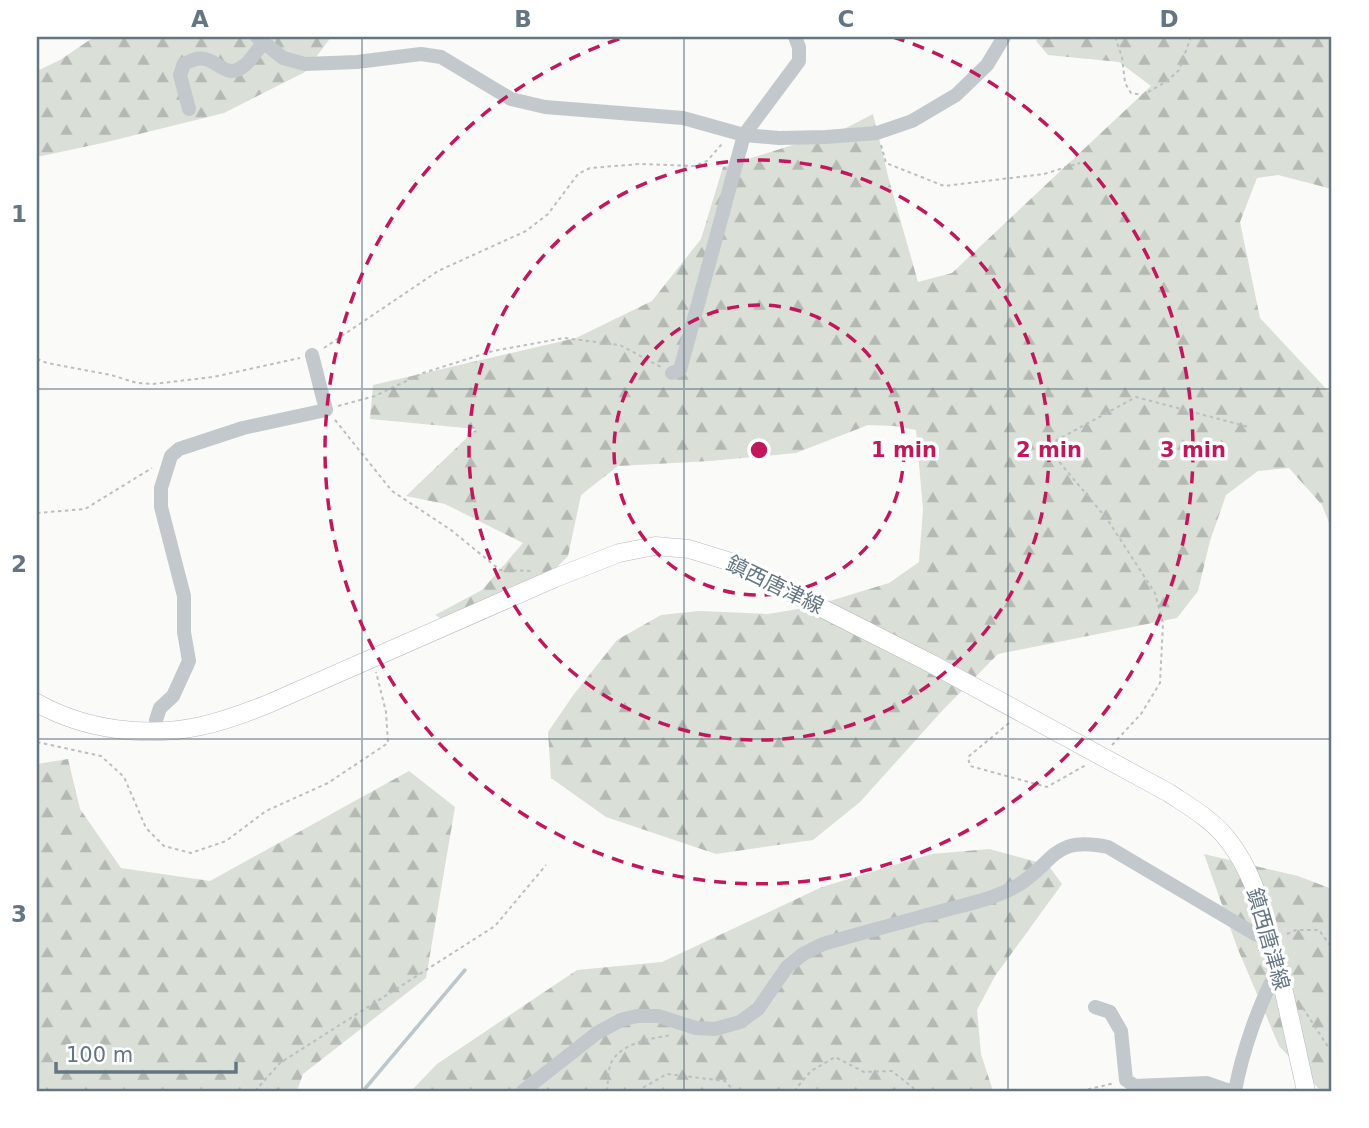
<svg xmlns="http://www.w3.org/2000/svg" width="1369" height="1128" font-family="'DejaVu Sans','Noto Sans JP',sans-serif">
<defs>
<pattern id="forest-firs" width="22" height="20" patternUnits="userSpaceOnUse" patternTransform="scale(1.75)"><rect width="22" height="20" fill="#dadfd7"/><path d="M5 1l3.5 6h-7zM16 11l3.5 6h-7z" fill="#b4b9b4"/></pattern>
</defs>
<rect width="100%" height="100%" fill="#fafaf8"/>
<path fill="url(#forest-firs)" d="M 94,37 L 331,37 L 305,72 L 224,113 L 107,142 L 37,157 L 37,71 L 60,60 Z
M 1040,37 L 1332,37 L 1332,189 L 1278,175 L 1257,178 L 1240,222 L 1260,318 L 1332,395 L 1332,530 L 1322,505 L 1289,468 L 1258,471 L 1226,495 L 1210,541 L 1198,591 L 1177,618 L 998,654 L 941,712 L 860,802 L 813,840 L 716,854 L 606,817 L 551,778 L 548,732 L 574,694 L 617,640 L 661,615 L 699,611 L 768,614 L 810,607 L 889,583 L 919,562 L 923,509 L 916,430 L 894,426 L 868,425 L 796,453 L 710,461 L 618,466 L 581,495 L 568,556 L 551,573 L 442,619 L 435,615 L 482,590 L 523,543 L 445,504 L 406,496 L 476,429 L 370,419 L 373,385 L 576,338 L 652,301 L 701,239 L 723,167 L 846,128 L 873,114 L 889,180 L 918,282 L 952,273 L 1151,86 L 1119,62 L 1048,55 L 1036,41 Z
M 68,759 L 80,809 L 121,868 L 210,881 L 409,771 L 455,807 L 426,978 L 303,1074 L 297,1091 L 37,1091 L 37,764 Z
M 989,849 L 1048,865 L 1062,884 L 995,976 L 977,1010 L 981,1054 L 993,1091 L 411,1091 L 437,1064 L 577,970 L 662,962 L 822,887 L 931,854 Z
M 1204,854 L 1298,876 L 1332,889 L 1332,1091 L 1321,1091 L 1279,1046 L 1237,947 Z"/>
<g fill="none" stroke-linecap="round" stroke-linejoin="round">
<path stroke="#bbc7cb" stroke-width="3.5" d="M 363,1091 L 465,970"/>
<g stroke="#b5babe" stroke-width="19">
<path id="major" d="M 37,703 C 85,730 147,738 201,726 C 224,721 246,713 268,704 L 555,578 L 619,553 L 655,546 L 689,549 L 731,562 L 932,664 L 1169,793 C 1190,807 1213,820 1228,840 C 1253,872 1261,906 1272,944 C 1285,992 1295,1042 1306,1091"/>
</g>
<path stroke="#bbbfc2" stroke-width="2" stroke-dasharray="3.5 3.5" stroke-linecap="butt" d="M 1115,37 L 1122,57 L 1125,83 L 1131,93 L 1143,95 L 1167,81 L 1179,70 L 1191,37
M 881,145 L 886,163 L 944,186 L 1044,174 L 1080,163
M 324,348 L 438,271 L 526,231 L 548,214 L 578,174 L 590,168 L 640,164 L 694,166 L 707,161 L 722,144
M 37,359 L 47,363 L 111,375 L 137,383 L 153,384 L 213,377 L 300,358
M 338,406 L 375,396 L 423,373 L 493,351 L 564,338 L 620,345 L 661,367
M 335,420 L 392,491 L 451,530 L 500,570 L 532,571
M 37,513 L 85,509 L 152,468
M 1009,723 L 968,757 L 970,766 L 1047,787 L 1086,765
M 37,742 L 101,756 L 124,777 L 146,828 L 164,846 L 191,853 L 226,841 L 266,811 L 328,783 L 388,743 L 386,712 L 376,672
M 1112,745 L 1141,714 L 1160,683 L 1163,623 L 1155,593 L 1107,519 L 1046,446 L 1136,397 L 1249,427
M 1287,934 L 1296,930 L 1319,930 L 1332,948
M 1303,1008 L 1332,1053
M 255,1091 L 280,1063 L 495,926 L 546,865
M 607,1091 C 608,1083 608,1070 611,1063 C 622,1042 651,1039 671,1035
M 637,1091 L 667,1074 L 725,1081 L 734,1091
M 794,1091 L 811,1071 L 835,1057 L 864,1072 L 892,1071 L 917,1091
M 1015,1091 L 1024,1091
M 1081,1091 L 1115,1083"/>
<path stroke="#c3c8cc" stroke-width="14" d="M 257,37 L 283,58 L 305,64 L 357,62 L 421,54 L 441,57 L 511,99 L 545,107 L 683,118 L 744,135 L 779,138 L 826,137 L 877,133 L 912,121 L 956,95 L 987,65 L 1004,37
M 189,109 L 180,75 L 184,64 C 190,61 197,57 205,59 C 220,62 227,80 245,65 C 252,59 257,50 263,43
M 672,373 L 680,370 L 744,135 L 799,61 L 799,47 L 795,37
M 157,731 L 156,720 L 160,708 L 173,696 L 189,661 L 184,632 L 184,596 L 161,507 L 161,488 L 171,456 L 179,449 L 243,428 L 326,410 L 312,355
M 1095,1007 L 1110,1012 L 1121,1031 L 1126,1080 L 1135,1086 L 1207,1083 L 1230,1091
M 523,1091 L 597,1033 L 621,1020 L 637,1016 L 658,1016 L 696,1028 L 715,1029 L 740,1022 L 758,1009 L 787,967 L 803,954 L 823,944 C 861,933 900,923 938,912 C 963,905 991,900 1015,887 C 1055,864 1051,835 1108,847 L 1255,934 L 1271,940
M 1235,1091 C 1242,1053 1259,1002 1279,968"/>
<use href="#major" stroke="#fff" stroke-width="18"/>
</g>
<path fill="none" stroke="#657683" stroke-width="2" stroke-opacity="0.55" d="M 362,37 L 362,1091M 684,37 L 684,1091M 1008,37 L 1008,1091M 37,389 L 1332,389M 37,739 L 1332,739"/>
<g fill="none" stroke="#c2185b" stroke-width="3.5" stroke-dasharray="12 9">
<circle cx="759" cy="450" r="145"/>
<circle cx="759" cy="450" r="290"/>
<path d="M893 37A434 434 0 1 1 625 37"/>
</g>
<g text-anchor="middle" dominant-baseline="central" stroke-width="7" stroke-linejoin="round" paint-order="stroke">
<g font-size="21" fill="#657683" stroke="#fff">
<text transform="translate(775 585) rotate(26)">鎮西唐津線</text>
<text transform="translate(1268 939) rotate(74)">鎮西唐津線</text>
</g>
</g>
<circle cx="759" cy="450" r="10" fill="#c2185b" stroke="#fff" stroke-width="3.5"/>
<g font-size="21" text-anchor="middle" font-weight="bold" fill="#c2185b" stroke="#fff" stroke-width="7" stroke-linejoin="round" paint-order="stroke">
<text x="904" y="457">1 min</text>
<text x="1049" y="457">2 min</text>
<text x="1193" y="457">3 min</text>
</g>
<rect width="1369" height="1128" fill="none" stroke="#ffffff" stroke-width="77"/>
<path d="M56 1062v10h180v-10" fill="none" stroke="#657683" stroke-width="3.5"/>
<text x="66" y="1062" font-size="21" fill="#657683" stroke="#ffffff" stroke-width="5" paint-order="stroke">100 m</text>
<rect x="38" y="38" width="1292" height="1052" fill="none" stroke="#657683" stroke-width="2.5"/>
<g font-size="23" text-anchor="middle" font-weight="bold" fill="#657683">
<text x="200" y="27">A</text>
<text x="523" y="27">B</text>
<text x="846" y="27">C</text>
<text x="1169" y="27">D</text>
<text x="19" y="222">1</text>
<text x="19" y="572">2</text>
<text x="19" y="922">3</text>
</g>
</svg>
